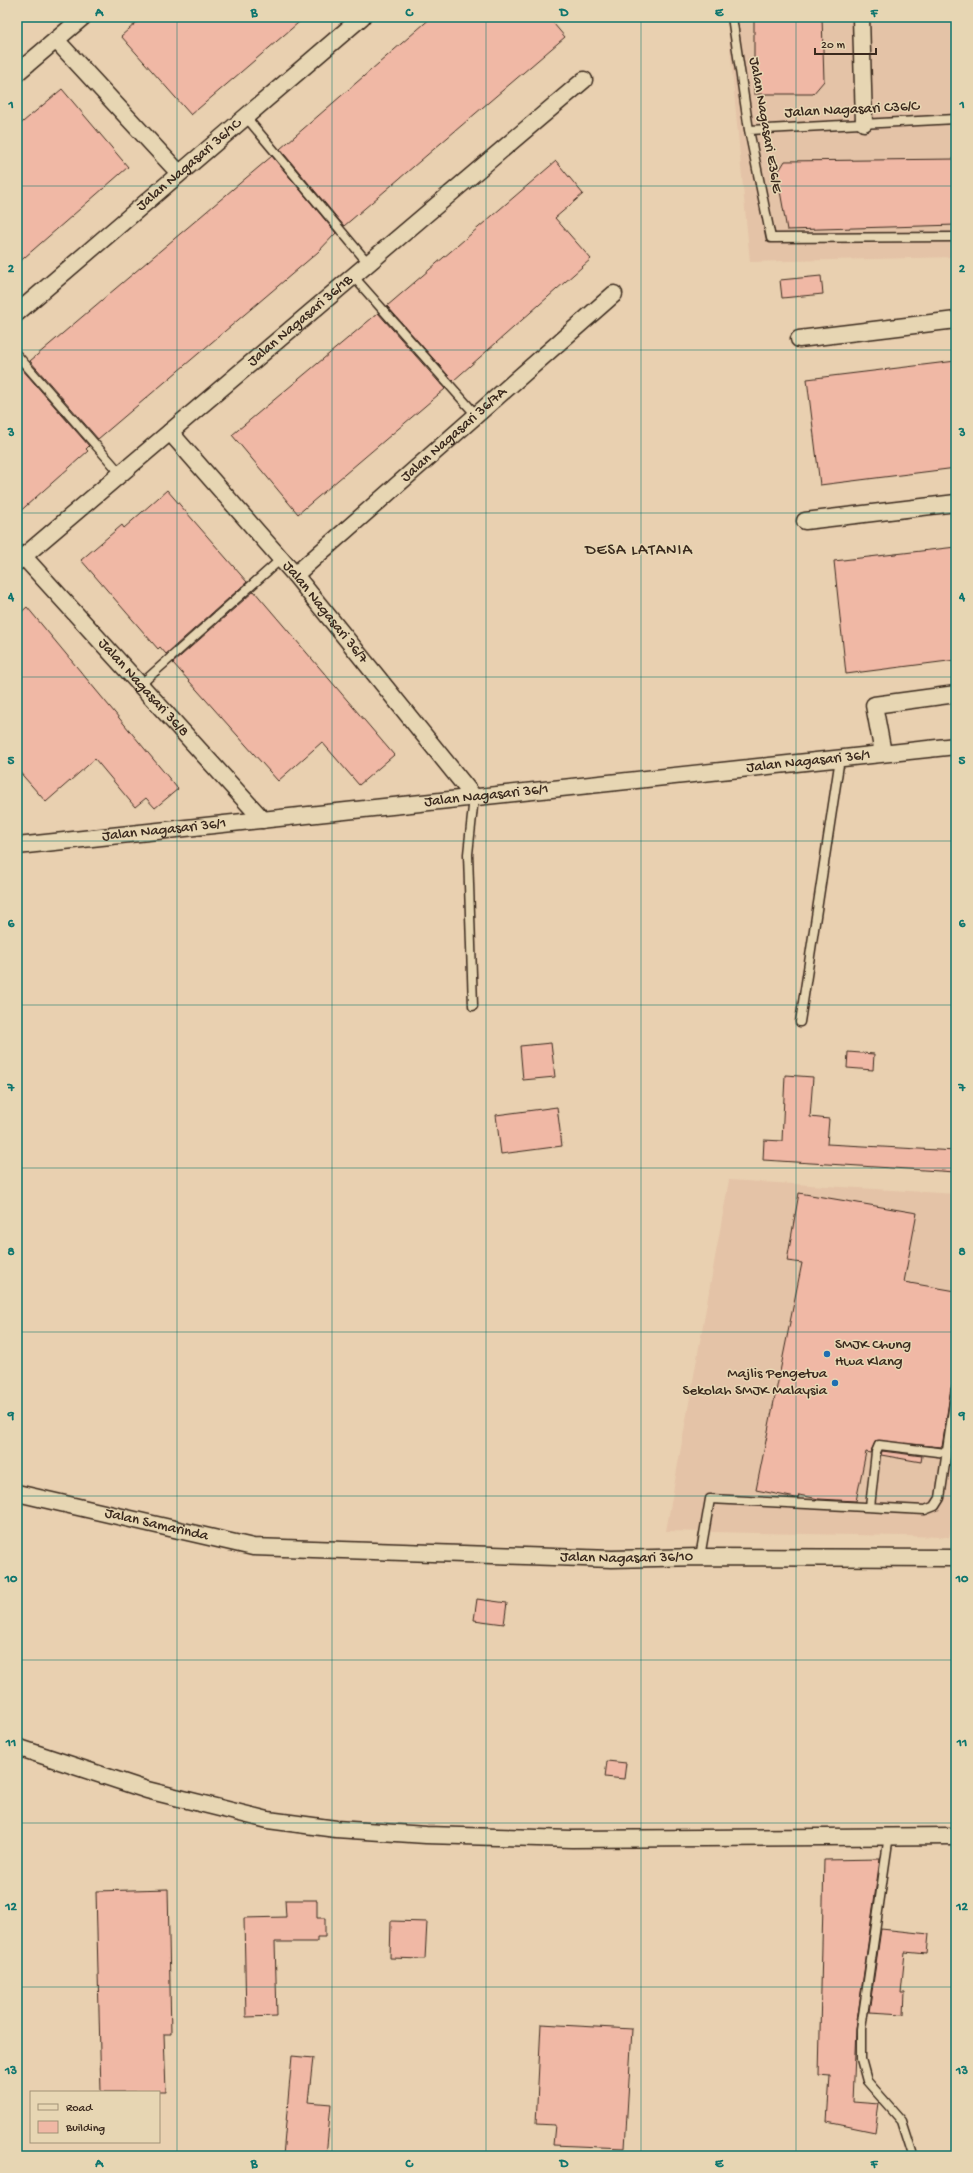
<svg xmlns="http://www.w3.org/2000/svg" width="973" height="2173" font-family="'Gochi Hand',sans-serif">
<rect width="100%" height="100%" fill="#e9d0b0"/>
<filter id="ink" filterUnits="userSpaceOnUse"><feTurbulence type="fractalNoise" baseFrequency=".025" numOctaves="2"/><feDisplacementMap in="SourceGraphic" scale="8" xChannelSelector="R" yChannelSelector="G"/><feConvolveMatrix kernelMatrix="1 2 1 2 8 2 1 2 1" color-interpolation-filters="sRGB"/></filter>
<g filter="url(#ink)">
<path fill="#e4c3a7" d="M 727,17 L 956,17 L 956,257 L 750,262 Z
M 729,1180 L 956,1194 L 956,1513 L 949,1537 L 666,1531 Z"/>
<path fill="#f0b8a5" stroke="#3b2a1e" d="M 143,17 L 305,17 L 191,115 L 121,36 Z
M 432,17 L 548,17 L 565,37 L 344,226 L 280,149 Z
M 754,17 L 822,17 L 824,81 L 813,94 L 754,94 Z
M 62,89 L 128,167 L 17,264 L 17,127 Z
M 272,156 L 336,233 L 318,252 L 98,439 L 30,361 Z
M 956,159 L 956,225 L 787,230 L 777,174 L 785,161 Z
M 556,161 L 583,194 L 555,218 L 591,259 L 453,381 L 387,306 Z
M 821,276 L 823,294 L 782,298 L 780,280 Z
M 378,313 L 445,389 L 298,514 L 232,435 Z
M 956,361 L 956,468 L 820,485 L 807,379 Z
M 21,368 L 89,446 L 86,449 L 88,451 L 17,514 L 17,372 Z
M 167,490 L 247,582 L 166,654 L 160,647 L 158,649 L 81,560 L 122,525 L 124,528 Z
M 956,547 L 956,660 L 846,674 L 834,561 Z
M 254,591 L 394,755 L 359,785 L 322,742 L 278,781 L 173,663 Z
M 27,607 L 178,789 L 155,808 L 146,798 L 135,807 L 95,759 L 46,802 L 17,769 L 17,616 Z
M 551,1043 L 555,1077 L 523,1080 L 520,1046 Z
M 848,1052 L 874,1054 L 873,1070 L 847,1068 Z
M 785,1075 L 813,1077 L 810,1117 L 829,1119 L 827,1144 L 956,1151 L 956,1172 L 763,1160 L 764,1140 L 782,1141 Z
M 557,1107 L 562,1146 L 501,1154 L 496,1115 Z
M 799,1193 L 917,1213 L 904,1282 L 956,1291 L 956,1374 L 954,1384 L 951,1388 L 942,1447 L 876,1441 L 870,1453 L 866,1452 L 856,1501 L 819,1499 L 799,1495 L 798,1498 L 796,1498 L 756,1490 L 802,1263 L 787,1261 Z
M 882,1451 L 922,1456 L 921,1462 L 881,1455 Z
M 477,1599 L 507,1603 L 504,1624 L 474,1620 Z
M 607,1761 L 626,1763 L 624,1779 L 605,1777 Z
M 880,1859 L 856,2028 L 853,2102 L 879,2104 L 875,2132 L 827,2122 L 830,2076 L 819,2075 L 824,1860 Z
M 168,1889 L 171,2034 L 164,2034 L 166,2092 L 101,2092 L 96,1891 Z
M 285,1900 L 317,1900 L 317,1918 L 325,1918 L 325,1937 L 317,1937 L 317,1942 L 275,1942 L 277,2016 L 246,2017 L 244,1918 L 286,1917 Z
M 391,1921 L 427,1922 L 425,1959 L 390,1958 Z
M 881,1929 L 929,1934 L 927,1954 L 905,1952 L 901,1993 L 905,1993 L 904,2014 L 869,2012 Z
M 541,2024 L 632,2029 L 625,2148 L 553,2145 L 555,2125 L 536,2124 Z
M 292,2056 L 313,2058 L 308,2102 L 331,2104 L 326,2156 L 283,2156 Z"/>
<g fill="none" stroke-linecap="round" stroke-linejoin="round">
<g stroke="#3b2a1e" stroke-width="11">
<path id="service" d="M 732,17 L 749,130 L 771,238 L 956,237
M 246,117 L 368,263
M 749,130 L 956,119
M 353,276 L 477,416
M 17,355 L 121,474
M 140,685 L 281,559
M 473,1006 L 468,854 L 474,797
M 800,1022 L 840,758
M 870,1507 L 876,1452 L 879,1445 L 946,1453
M 700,1557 L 710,1499 L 925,1510 L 935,1506 L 940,1498 L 956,1389
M 889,1835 L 861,2029 L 861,2059 L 867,2081 L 902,2121 L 912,2152 L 912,2156"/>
</g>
<g stroke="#3b2a1e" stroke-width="19">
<g id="minor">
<path d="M 861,17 L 864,123"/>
<path d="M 56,40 L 179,173"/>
<path d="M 17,73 L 83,17"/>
<path id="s1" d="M 17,313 L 362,17"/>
<path d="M 799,339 L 956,320"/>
<path id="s2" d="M 170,432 L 295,575 L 474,797"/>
<path d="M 805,521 L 956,503"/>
<path id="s3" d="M 24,557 L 263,820"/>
<path id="s4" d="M 17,562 L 584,80"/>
<path id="s5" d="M 295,575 L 614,294"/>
<path d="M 883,753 L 874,705 L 956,694"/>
<path id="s6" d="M 17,846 L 956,746"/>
<path id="s7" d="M 17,1493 L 253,1547 L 612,1559 L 700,1557 L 956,1558"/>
<path d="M 17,1747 L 147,1790 L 268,1820 L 336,1829 L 426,1835 L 572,1839 L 956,1836"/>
</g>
</g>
<use href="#service" stroke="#e7d6b3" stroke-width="8"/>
<use href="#minor" stroke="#e7d6b3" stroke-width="16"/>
</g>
</g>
<path fill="none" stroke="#0f766e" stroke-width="1" stroke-opacity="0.55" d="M 177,17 L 177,2156M 332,17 L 332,2156M 486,17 L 486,2156M 641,17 L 641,2156M 796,17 L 796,2156M 17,186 L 956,186M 17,350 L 956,350M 17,513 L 956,513M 17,677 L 956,677M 17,841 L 956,841M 17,1005 L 956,1005M 17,1168 L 956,1168M 17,1332 L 956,1332M 17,1496 L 956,1496M 17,1660 L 956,1660M 17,1823 L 956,1823M 17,1987 L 956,1987"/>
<g fill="#1f6fb2" stroke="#e7d6b3" stroke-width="1.5">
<circle cx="827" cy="1354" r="4"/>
<circle cx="835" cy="1383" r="4"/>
</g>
<g text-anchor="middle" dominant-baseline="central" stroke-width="3" stroke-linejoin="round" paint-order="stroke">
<g font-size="15" fill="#3b2a1e" stroke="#e7d6b3">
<text transform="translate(852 110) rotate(-3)">Jalan Nagasari C36/C</text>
<text transform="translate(765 125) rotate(80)">Jalan Nagasari E36/E</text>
<text stroke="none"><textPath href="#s1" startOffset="227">Jalan Nagasari 36/1C</textPath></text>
<text stroke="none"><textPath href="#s4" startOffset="372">Jalan Nagasari 36/1B</textPath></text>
<text stroke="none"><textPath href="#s5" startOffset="212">Jalan Nagasari 36/7A</textPath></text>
<text stroke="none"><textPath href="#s2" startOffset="238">Jalan Nagasari 36/7</textPath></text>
<text stroke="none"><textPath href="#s3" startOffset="177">Jalan Nagasari 36/8</textPath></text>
<text stroke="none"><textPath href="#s6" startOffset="796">Jalan Nagasari 36/1</textPath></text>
<text stroke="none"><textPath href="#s6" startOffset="472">Jalan Nagasari 36/1</textPath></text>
<text stroke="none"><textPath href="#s6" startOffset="148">Jalan Nagasari 36/1</textPath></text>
<text stroke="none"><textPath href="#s7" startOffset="143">Jalan Samarinda</textPath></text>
<text stroke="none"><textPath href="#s7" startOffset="616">Jalan Nagasari 36/10</textPath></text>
</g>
<g font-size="15" fill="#3b2a1e" stroke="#e7d6b3" text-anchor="start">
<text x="835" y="1345">SMJK Chung<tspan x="835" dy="17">Hwa Klang</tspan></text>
<text x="827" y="1374" text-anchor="end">Majlis Pengetua<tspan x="827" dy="17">Sekolah SMJK Malaysia</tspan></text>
</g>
<g font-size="16" letter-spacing="1" fill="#3b2a1e" stroke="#e7d6b3">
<text x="639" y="551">DESA LATANIA</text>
</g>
</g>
<rect width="973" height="2173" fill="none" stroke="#e7d6b3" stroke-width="44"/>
<rect x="30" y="2091" width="130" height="52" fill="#e7d6b3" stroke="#a29177"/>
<rect x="38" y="2104" width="20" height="6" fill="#e7d6b3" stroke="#a29177"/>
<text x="66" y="2111" font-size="12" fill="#3b2a1e">Road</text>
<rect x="38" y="2121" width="20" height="12" fill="#f0b8a5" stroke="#a29177"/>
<text x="66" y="2131" font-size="12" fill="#3b2a1e">Building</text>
<path d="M815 48v6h61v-6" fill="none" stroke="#3b2a1e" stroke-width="2"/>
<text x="821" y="48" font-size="12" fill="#3b2a1e" stroke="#e7d6b3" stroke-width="3" paint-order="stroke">20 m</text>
<rect x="22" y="22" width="929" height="2129" fill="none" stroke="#0f766e" stroke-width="1.5"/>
<g font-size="13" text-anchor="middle" font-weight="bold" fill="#0f766e">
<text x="99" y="16">A</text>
<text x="254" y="16">B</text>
<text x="409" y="16">C</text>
<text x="564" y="16">D</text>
<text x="719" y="16">E</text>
<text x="874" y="16">F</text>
<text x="11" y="108">1</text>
<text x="962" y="108">1</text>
<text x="11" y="272">2</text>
<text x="962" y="272">2</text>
<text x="11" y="436">3</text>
<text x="962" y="436">3</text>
<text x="11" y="600">4</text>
<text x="962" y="600">4</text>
<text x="11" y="764">5</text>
<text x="962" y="764">5</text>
<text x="11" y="927">6</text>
<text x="962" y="927">6</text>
<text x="11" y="1091">7</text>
<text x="962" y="1091">7</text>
<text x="11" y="1255">8</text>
<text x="962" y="1255">8</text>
<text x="11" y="1419">9</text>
<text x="962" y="1419">9</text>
<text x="11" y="1582">10</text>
<text x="962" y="1582">10</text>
<text x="11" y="1746">11</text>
<text x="962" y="1746">11</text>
<text x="11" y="1910">12</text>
<text x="962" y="1910">12</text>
<text x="11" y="2074">13</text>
<text x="962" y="2074">13</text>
<text x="99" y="2167">A</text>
<text x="254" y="2167">B</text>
<text x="409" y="2167">C</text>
<text x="564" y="2167">D</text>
<text x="719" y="2167">E</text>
<text x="874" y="2167">F</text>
</g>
</svg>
